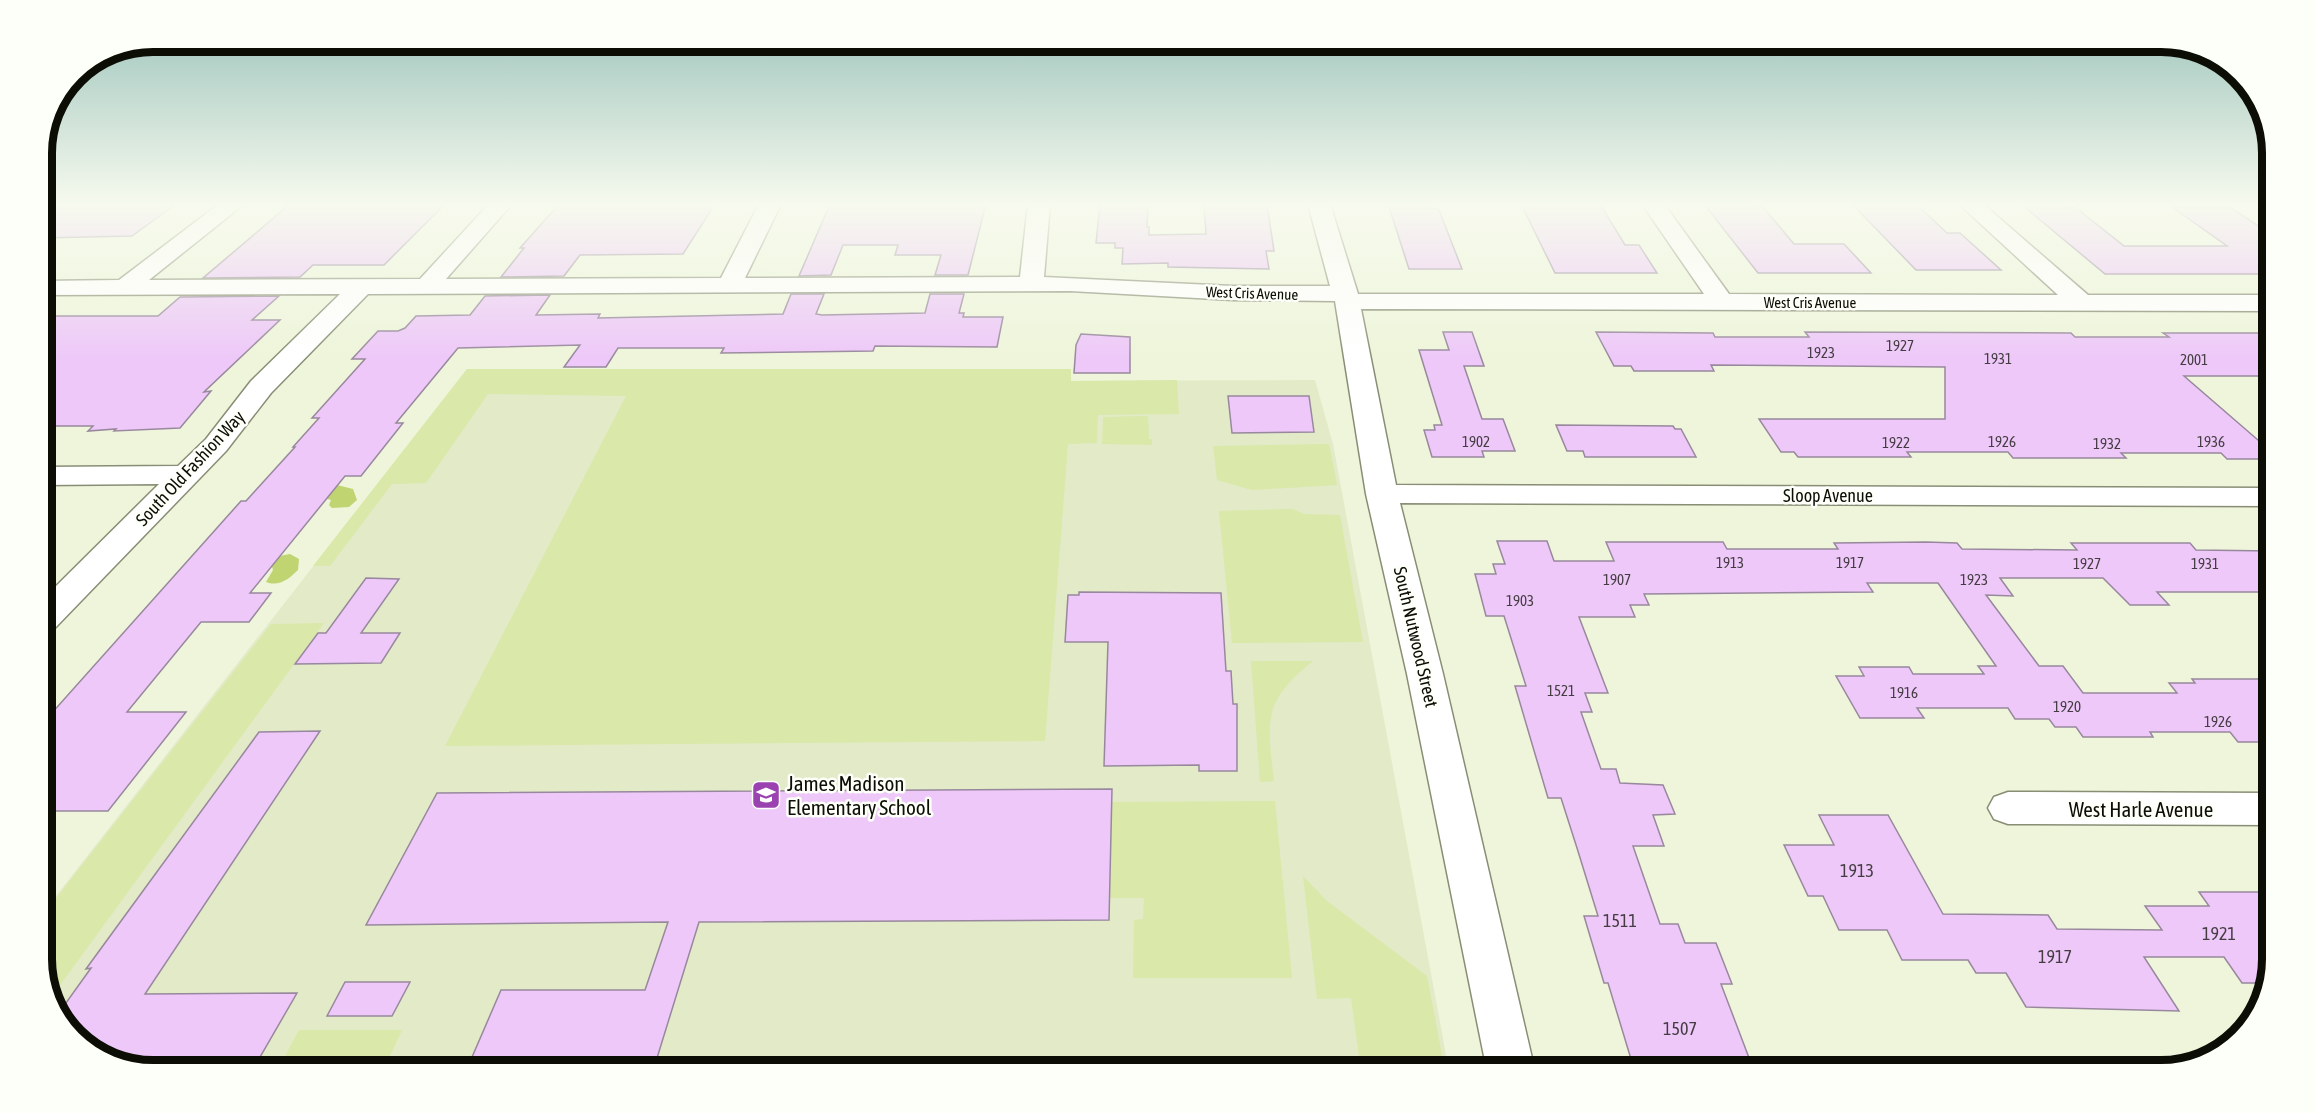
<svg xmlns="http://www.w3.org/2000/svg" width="2315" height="1113" font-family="'Asap Condensed',sans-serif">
<rect width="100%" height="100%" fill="#eef5da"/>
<path fill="#e2eac8" d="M 467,369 L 1071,369 L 1071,381 L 1315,380 L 1333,444 L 1449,1071 L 153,1071 L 61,1022 L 42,967 L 42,914 Z"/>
<path fill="#dae8a9" d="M 467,369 L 1071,369 L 1071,381 L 1177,380 L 1179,414 L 1098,415 L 1097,443 L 1068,444 L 1045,741 L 445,746 L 626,396 L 488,394 L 426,483 L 392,484 L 330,566 L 313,566 Z
M 1148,416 L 1149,439 L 1152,439 L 1152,445 L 1102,444 L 1103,417 Z
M 1329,444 L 1337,485 L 1252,490 L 1217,480 L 1213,446 Z
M 1293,509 L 1304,514 L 1340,515 L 1363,642 L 1232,643 L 1219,511 Z
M 324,623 L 52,996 L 42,967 L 42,916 L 271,624 Z
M 1251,661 L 1313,661 C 1262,702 1267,720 1274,781 L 1260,782 Z
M 1275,801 L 1292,978 L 1133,978 L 1134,920 L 1143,919 L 1144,898 L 1109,898 L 1112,802 Z
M 1303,876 L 1327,901 L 1427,976 L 1445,1071 L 1361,1071 L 1351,998 L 1317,999 Z
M 299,1030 L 402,1030 L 383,1071 L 277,1071 Z"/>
<path fill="#c1d472" d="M 333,484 L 353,489 L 357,500 L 349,507 L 332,508 L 329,505 L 331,500 L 325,498 Z
M 290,554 L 299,559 L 298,570 C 289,579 279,587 266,582 L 273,570 L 271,563 L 279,556 Z"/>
<path fill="#edc8f8" stroke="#98889d" stroke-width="1.5" d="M 42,204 L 176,204 L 132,236 L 42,238 Z
M 290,204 L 445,204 L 384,265 L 313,265 L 300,277 L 203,278 Z
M 559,204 L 715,204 L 683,254 L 580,255 L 564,276 L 501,277 L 524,248 L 520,248 Z
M 830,204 L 986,204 L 968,275 L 935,275 L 941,255 L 895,255 L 898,245 L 843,245 L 831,275 L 799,276 Z
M 1100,204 L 1148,205 L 1147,227 L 1149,227 L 1149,235 L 1206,234 L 1204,204 L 1267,204 L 1274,251 L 1266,251 L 1269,269 L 1168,267 L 1168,263 L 1122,264 L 1123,248 L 1115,248 L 1115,243 L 1096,243 Z
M 1388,204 L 1420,204 L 1439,210 L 1462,269 L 1409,269 Z
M 1521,204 L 1600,204 L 1625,245 L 1639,245 L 1657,273 L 1555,273 Z
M 1704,204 L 1753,204 L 1755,207 L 1763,207 L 1794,244 L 1844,244 L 1871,273 L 1758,273 Z
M 2021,204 L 2062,204 L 2066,207 L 2075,207 L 2124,246 L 2227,246 L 2172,207 L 2230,207 L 2273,236 L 2273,278 L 2267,274 L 2105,274 Z
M 1853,205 L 1917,205 L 1947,233 L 1960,233 L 2001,270 L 1916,270 Z
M 791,294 L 824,294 L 816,314 L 822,315 L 925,313 L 930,294 L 964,294 L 959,313 L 964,313 L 963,317 L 1003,317 L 997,347 L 875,346 L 873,351 L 721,353 L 724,348 L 618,348 L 606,367 L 564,367 L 580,345 L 458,348 L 396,423 L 403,423 L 361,476 L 345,476 L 250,593 L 271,593 L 249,622 L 201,622 L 127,712 L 186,712 L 108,811 L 42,811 L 42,724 L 241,501 L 246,501 L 295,447 L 293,447 L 319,418 L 312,418 L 365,359 L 352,359 L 378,331 L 398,331 L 405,328 L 416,316 L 470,315 L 485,296 L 550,295 L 536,315 L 600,314 L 598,318 L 783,314 Z
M 279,296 L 252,320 L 280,320 L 204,392 L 211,391 L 180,428 L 114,431 L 116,429 L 88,431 L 93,426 L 42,426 L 42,316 L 158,316 L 180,297 Z
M 1443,332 L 1472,332 L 1484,366 L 1464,366 L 1482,419 L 1503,419 L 1515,451 L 1482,451 L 1484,457 L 1432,457 L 1424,430 L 1435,430 L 1434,425 L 1442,425 L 1419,350 L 1449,350 Z
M 1596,332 L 1713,333 L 1715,337 L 1809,337 L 1805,332 L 2071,333 L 2075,337 L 2169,337 L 2163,333 L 2273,333 L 2273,376 L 2184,376 L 2273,453 L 2273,459 L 2227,459 L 2221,453 L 2121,453 L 2126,458 L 2013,458 L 2008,452 L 1907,452 L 1911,457 L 1798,457 L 1794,452 L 1781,452 L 1759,419 L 1945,419 L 1945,367 L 1711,365 L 1714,371 L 1634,371 L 1631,366 L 1614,366 Z
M 1081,334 L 1130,337 L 1130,373 L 1074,373 L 1076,345 Z
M 1228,396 L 1309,396 L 1314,432 L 1232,433 Z
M 1556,425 L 1673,426 L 1675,429 L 1681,429 L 1696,457 L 1585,457 L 1583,451 L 1567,451 Z
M 1497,541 L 1547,541 L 1554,561 L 1614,561 L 1606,542 L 1723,542 L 1727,549 L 1838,549 L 1834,543 L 1926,542 L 1957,543 L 1962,549 L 2077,550 L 2071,543 L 2190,543 L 2196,550 L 2273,551 L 2273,592 L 2157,592 L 2169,605 L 2130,605 L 2103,578 L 2000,578 L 2013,596 L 1986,595 L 2039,666 L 2063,666 L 2083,693 L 2177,693 L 2169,683 L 2195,683 L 2192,679 L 2273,679 L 2273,742 L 2238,742 L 2230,732 L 2150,732 L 2153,737 L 2083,737 L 2076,727 L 2055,727 L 2049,719 L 2015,719 L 2008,708 L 1917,708 L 1924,718 L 1860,718 L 1836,676 L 1864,676 L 1859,667 L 1909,667 L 1913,674 L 1984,674 L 1978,666 L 1996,666 L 1938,583 L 1867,583 L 1873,592 L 1644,594 L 1649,605 L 1630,605 L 1635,617 L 1579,617 L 1608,693 L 1585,693 L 1592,712 L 1581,712 L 1601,769 L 1616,769 L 1620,783 L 1663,785 L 1675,814 L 1653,815 L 1664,846 L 1633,846 L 1660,924 L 1678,924 L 1685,943 L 1716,943 L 1732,984 L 1721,984 L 1754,1071 L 1634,1069 L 1608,983 L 1604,983 L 1584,916 L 1598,916 L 1577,848 L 1561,798 L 1548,798 L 1515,686 L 1526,686 L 1504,616 L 1486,616 L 1475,574 L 1496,574 L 1493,564 L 1505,564 Z
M 366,578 L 399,579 L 361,633 L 400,633 L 381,663 L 295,664 L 318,633 L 326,633 Z
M 1079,592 L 1221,593 L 1226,671 L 1231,671 L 1233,704 L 1237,704 L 1237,771 L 1199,771 L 1199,765 L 1104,766 L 1108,642 L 1065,642 L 1068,595 L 1079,595 Z
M 320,731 L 145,994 L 297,993 L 252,1071 L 153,1071 L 104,1060 L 61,1022 L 58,1014 L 91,968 L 86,969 L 259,732 Z
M 1112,789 L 1109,920 L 699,922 L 653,1071 L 466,1071 L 501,990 L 645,990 L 668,922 L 366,925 L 437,793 Z
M 1819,815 L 1888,815 L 1943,914 L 2048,915 L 2057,929 L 2162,930 L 2145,906 L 2209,906 L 2199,892 L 2273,892 L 2273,960 L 2268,983 L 2242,983 L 2224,957 L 2144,957 L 2179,1011 L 2026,1007 L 2006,973 L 1976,973 L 1968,960 L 1902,960 L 1887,930 L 1839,930 L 1823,896 L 1808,896 L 1784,845 L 1834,845 Z
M 345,982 L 410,982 L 392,1016 L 327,1016 Z"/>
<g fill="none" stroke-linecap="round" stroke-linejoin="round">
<g stroke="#888e75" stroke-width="3">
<path id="minor" d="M 219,204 L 244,204 L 149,280 L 420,279 L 489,204 L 512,204 L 446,279 L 721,278 L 759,204 L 781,204 L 745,278 L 1020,277 L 1028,204 L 1050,204 L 1044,277 L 1233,286 L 1330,286 L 1308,204 L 1330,204 L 1358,294 L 1704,294 L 1642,204 L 1664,204 L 1729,294 L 2058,295 L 1959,204 L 1983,204 L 2088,295 L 2273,295 L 2273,311 L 1361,309 L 1396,485 L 2273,488 L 2273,506 L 1400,503 L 1443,674 L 1535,1071 L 1487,1071 L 1407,674 L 1366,494 L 1335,301 L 1233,300 L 1070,291 L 368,294 L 271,393 L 226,451 L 54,629 L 42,633 L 42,600 L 159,484 L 42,485 L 42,467 L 178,466 L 206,439 L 251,381 L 340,294 L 42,295 L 42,281 L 119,280 Z
M 2008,792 L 2273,793 L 2273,825 L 2008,824 L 1994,819 L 1988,808 L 1994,797 Z"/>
</g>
<use href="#minor" fill="#fff" fill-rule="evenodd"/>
</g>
<linearGradient id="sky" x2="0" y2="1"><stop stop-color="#98c1b9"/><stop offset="0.57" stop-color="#f7faee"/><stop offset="1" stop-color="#f7faee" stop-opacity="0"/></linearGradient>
<rect width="2315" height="359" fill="url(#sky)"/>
<defs>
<g id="school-square" transform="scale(1.5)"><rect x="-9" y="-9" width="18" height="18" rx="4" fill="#9942b0" stroke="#fdfff9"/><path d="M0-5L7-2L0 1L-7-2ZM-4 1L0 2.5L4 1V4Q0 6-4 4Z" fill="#fff"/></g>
</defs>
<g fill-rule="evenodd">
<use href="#school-square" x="766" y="795"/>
</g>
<g text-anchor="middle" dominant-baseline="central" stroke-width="5" stroke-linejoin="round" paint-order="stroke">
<g font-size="15" fill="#0c0e05" stroke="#fdfff9">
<text transform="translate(1252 293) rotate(2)">West Cris Avenue</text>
<text x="1810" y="302">West Cris Avenue</text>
</g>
<g font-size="15" fill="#443c42">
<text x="1900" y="345">1927</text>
<text x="1821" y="352">1923</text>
<text x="1998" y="358">1931</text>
<text x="2194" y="359">2001</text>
<text x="1476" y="441">1902</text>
<text x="2002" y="441">1926</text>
<text x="2211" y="441">1936</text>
<text x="1896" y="442">1922</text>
<text x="2107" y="443">1932</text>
<text x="1730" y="562">1913</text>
<text x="1850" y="562">1917</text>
<text x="2087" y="563">1927</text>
<text x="2205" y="563">1931</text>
<text x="1617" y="579">1907</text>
<text x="1974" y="579">1923</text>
<text x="1520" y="600">1903</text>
<text x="1561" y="690">1521</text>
<text x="1904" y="692">1916</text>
<text x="2067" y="706">1920</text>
<text x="2218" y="721">1926</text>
</g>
<g font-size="18" fill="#0c0e05" stroke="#fdfff9">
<text transform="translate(190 468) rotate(-47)">South Old Fashion Way</text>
<text x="1828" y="495">Sloop Avenue</text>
<text transform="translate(1416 637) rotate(77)">South Nutwood Street</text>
</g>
<g font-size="18" fill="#443c42">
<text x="1857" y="870">1913</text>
<text x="1620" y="920">1511</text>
<text x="2219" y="933">1921</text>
<text x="2055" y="956">1917</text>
<text x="1680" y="1028">1507</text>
</g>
<g font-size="21" fill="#0c0e05" stroke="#fdfff9" text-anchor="start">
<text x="787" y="783">James Madison<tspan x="787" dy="24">Elementary School</tspan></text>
</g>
<g font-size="21" fill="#0c0e05" stroke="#fdfff9">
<text x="2141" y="809">West Harle Avenue</text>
</g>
</g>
<path d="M0 0H2315V1113H0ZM153 52H2161A101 101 0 0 1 2262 153V959A101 101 0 0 1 2161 1060H153A101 101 0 0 1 52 959V153A101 101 0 0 1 153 52Z" fill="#fdfff9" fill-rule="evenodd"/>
<path fill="none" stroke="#0c0e05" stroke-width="8" d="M153 52H2161A101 101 0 0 1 2262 153V959A101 101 0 0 1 2161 1060H153A101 101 0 0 1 52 959V153A101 101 0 0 1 153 52Z"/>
</svg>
